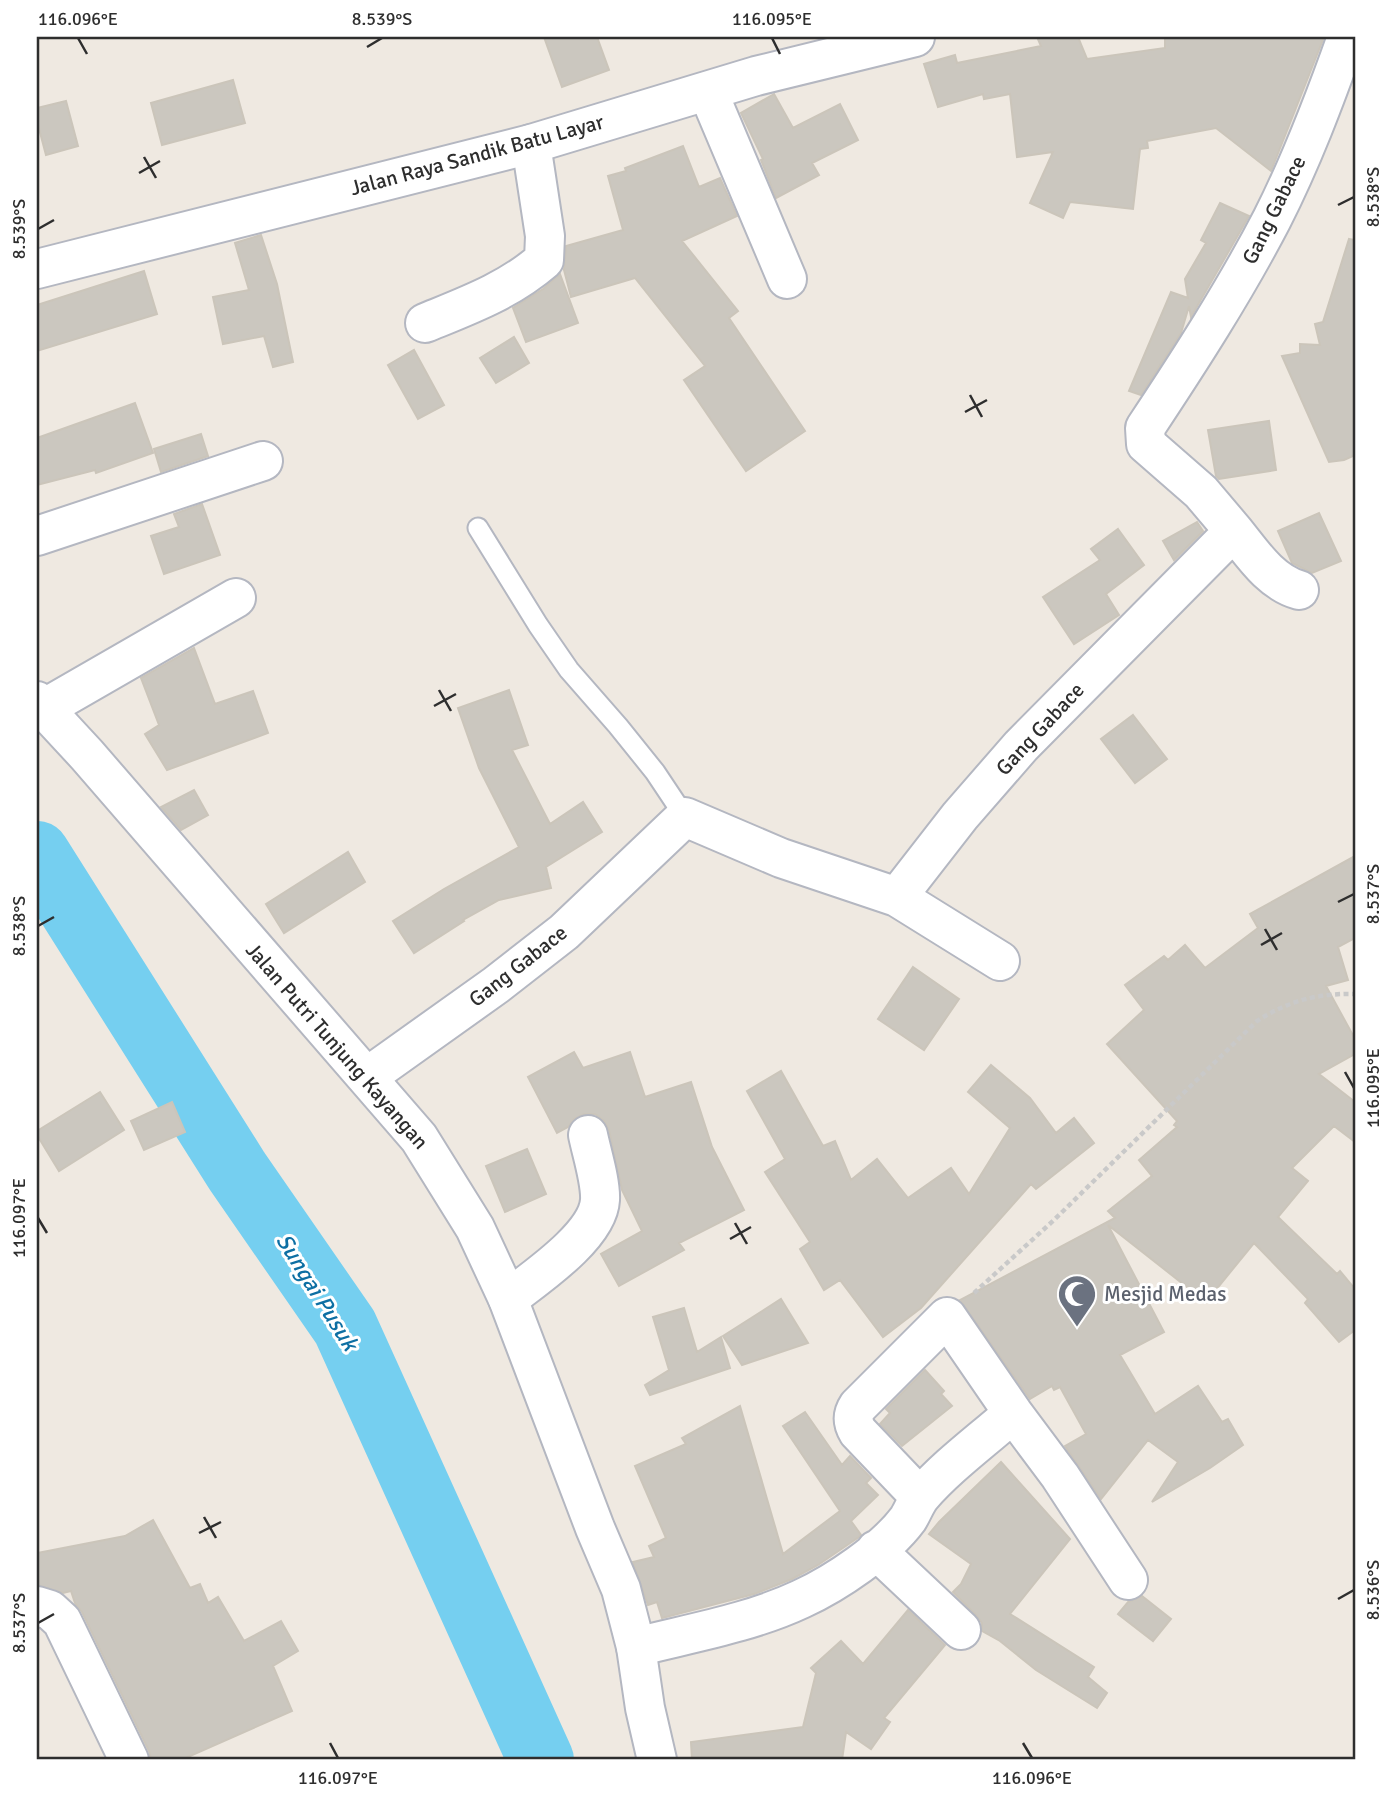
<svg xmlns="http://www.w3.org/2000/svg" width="1392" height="1797" font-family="Signika,sans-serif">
<rect width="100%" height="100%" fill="#efe9e1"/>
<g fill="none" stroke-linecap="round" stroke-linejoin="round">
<path stroke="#75cff0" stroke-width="66" d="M 37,854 L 237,1171 L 345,1327 L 541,1760"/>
</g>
<path fill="#cbc7bf" stroke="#cbc5ba" stroke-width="2" d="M 544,37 L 597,37 L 609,70 L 562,87 Z
M 1037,37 L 1078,37 L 1087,59 L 1165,48 L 1165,37 L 1324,37 L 1271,171 L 1216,128 L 1147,141 L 1148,148 L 1140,149 L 1133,209 L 1070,202 L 1063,218 L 1030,203 L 1053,152 L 1017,157 L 1010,94 L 984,99 L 983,94 L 938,107 L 924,64 L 955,55 L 957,63 L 1041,46 Z
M 233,80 L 245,123 L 162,145 L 151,103 Z
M 774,94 L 793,128 L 840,104 L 858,140 L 812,163 L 819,175 L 776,198 L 761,160 L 763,159 L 741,113 Z
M 66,101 L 78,146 L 46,155 L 37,121 L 37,108 Z
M 683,146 L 699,187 L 720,178 L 737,216 L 682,241 L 738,311 L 729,318 L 805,431 L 746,471 L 684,380 L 705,366 L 635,278 L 571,297 L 564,270 L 566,246 L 623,230 L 608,176 L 626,171 L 625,168 Z
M 1220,203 L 1249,216 L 1191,317 L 1189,306 L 1181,333 L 1141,395 L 1129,391 L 1171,292 L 1188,298 L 1185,279 L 1206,243 L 1201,240 Z
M 261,235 L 277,284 L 293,362 L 273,367 L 264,336 L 223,344 L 213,297 L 249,290 L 235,243 Z
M 1349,239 L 1355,240 L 1355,455 L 1344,460 L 1329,462 L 1282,356 L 1300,353 L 1300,344 L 1320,345 L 1315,324 L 1323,322 Z
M 144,271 L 157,314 L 37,351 L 37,305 Z
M 560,274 L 578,323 L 526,342 L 513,308 L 543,289 Z
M 514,337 L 529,363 L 496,383 L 480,358 Z
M 414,350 L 444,405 L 418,419 L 388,365 Z
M 135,403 L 153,453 L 96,473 L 95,470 L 37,485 L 37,438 Z
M 1269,421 L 1276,470 L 1219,479 L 1216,476 L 1208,430 Z
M 201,434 L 208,456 L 161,472 L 154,449 Z
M 202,504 L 220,555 L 164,574 L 151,536 L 179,527 L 174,514 Z
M 1319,513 L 1341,561 L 1312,573 L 1292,563 L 1278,531 Z
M 1197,522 L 1203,531 L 1174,560 L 1163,541 Z
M 1118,529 L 1144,565 L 1106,594 L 1119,615 L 1074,644 L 1043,597 L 1100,560 L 1091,549 Z
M 194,648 L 215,704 L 253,691 L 268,733 L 167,770 L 145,734 L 159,725 L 141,678 Z
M 509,690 L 528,745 L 512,750 L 550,824 L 583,802 L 602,832 L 546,867 L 551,888 L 499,900 L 463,920 L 464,921 L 414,953 L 393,921 L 444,889 L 519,847 L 479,768 L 458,708 Z
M 1133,715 L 1167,759 L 1135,783 L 1101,739 Z
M 194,790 L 208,815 L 181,830 L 161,807 Z
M 348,852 L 365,882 L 284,933 L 266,904 Z
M 1355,856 L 1355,938 L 1338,947 L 1348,980 L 1326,986 L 1355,1039 L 1355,1054 L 1319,1074 L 1355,1102 L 1355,1142 L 1334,1126 L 1292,1168 L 1308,1181 L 1278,1217 L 1337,1274 L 1340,1271 L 1355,1289 L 1355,1330 L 1339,1342 L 1305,1303 L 1308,1299 L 1254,1243 L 1206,1302 L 1108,1225 L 1164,1332 L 1120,1355 L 1155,1414 L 1198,1386 L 1222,1422 L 1228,1419 L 1243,1445 L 1210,1468 L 1152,1502 L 1178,1462 L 1148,1440 L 1101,1499 L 1065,1446 L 1086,1434 L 1060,1387 L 1054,1390 L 1052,1386 L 1030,1399 L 960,1300 L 1115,1218 L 1108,1211 L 1152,1176 L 1139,1160 L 1177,1127 L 1174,1125 L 1177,1121 L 1107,1044 L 1144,1010 L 1125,985 L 1164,956 L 1168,960 L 1185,945 L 1205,968 L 1258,928 L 1250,914 Z
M 913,967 L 959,999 L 924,1050 L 878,1019 Z
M 574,1052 L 583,1068 L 630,1052 L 645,1097 L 691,1082 L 712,1147 L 744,1210 L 679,1243 L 684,1250 L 619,1286 L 601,1254 L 642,1231 L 622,1190 L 609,1130 L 604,1121 L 595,1114 L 584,1114 L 574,1119 L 568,1127 L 557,1133 L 528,1077 Z
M 991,1065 L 1030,1098 L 1056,1133 L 1074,1118 L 1094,1143 L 1036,1189 L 1031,1184 L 921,1308 L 883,1337 L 840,1280 L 824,1290 L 800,1249 L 810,1242 L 765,1172 L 785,1159 L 747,1091 L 781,1071 L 823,1146 L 835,1141 L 851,1180 L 877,1159 L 908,1198 L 951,1168 L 969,1194 L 1010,1128 L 968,1092 Z
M 100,1092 L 124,1130 L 59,1171 L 37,1135 L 37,1131 Z
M 172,1102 L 185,1132 L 144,1150 L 131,1121 Z
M 527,1149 L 546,1194 L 505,1212 L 486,1166 Z
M 781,1299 L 808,1343 L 742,1365 L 723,1336 Z
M 684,1308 L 697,1352 L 721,1337 L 730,1368 L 650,1395 L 645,1385 L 669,1370 L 653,1317 Z
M 925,1370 L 944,1391 L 941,1394 L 952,1406 L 902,1446 L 880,1424 L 890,1413 L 886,1409 Z
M 740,1406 L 783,1554 L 840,1511 L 783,1426 L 805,1412 L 842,1465 L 850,1456 L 871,1478 L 866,1483 L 878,1495 L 851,1521 L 861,1535 L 859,1537 L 818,1565 L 792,1579 L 754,1594 L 662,1618 L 657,1602 L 648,1605 L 633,1562 L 654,1557 L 649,1546 L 666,1538 L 635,1466 L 686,1444 L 682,1438 Z
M 1001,1462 L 1070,1539 L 1010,1614 L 1094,1667 L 1088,1677 L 1107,1693 L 1097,1708 L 1036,1670 L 1000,1641 L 982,1631 L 982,1623 L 976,1615 L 953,1592 L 961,1584 L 971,1564 L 929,1534 L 939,1522 Z
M 153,1520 L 190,1588 L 200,1584 L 208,1603 L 218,1597 L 244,1641 L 281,1621 L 298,1651 L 273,1666 L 292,1711 L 181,1760 L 151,1760 L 149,1751 L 82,1612 L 75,1603 L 71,1591 L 63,1593 L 37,1585 L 37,1553 L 125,1536 Z
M 1142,1596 L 1171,1619 L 1153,1641 L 1118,1614 L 1128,1602 Z
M 908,1610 L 945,1645 L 884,1718 L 890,1722 L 871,1749 L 846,1732 L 842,1760 L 692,1760 L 691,1742 L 803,1727 L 816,1673 L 811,1668 L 841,1641 L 863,1664 Z"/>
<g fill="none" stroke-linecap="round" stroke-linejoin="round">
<g stroke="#b4b7c1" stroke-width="23">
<path id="service" d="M 478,528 L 538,625 L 569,670 L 618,726 L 655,772 L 685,817"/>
</g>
<g stroke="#b4b7c1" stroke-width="42">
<path id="minor" d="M 708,92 L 787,279
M 425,323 C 469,305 508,291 544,260 L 545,236 L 531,144
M 1234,531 C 1252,553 1270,582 1299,590
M 37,536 L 263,461
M 45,708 L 236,598
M 897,897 L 1000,961
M 367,1077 L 496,985 L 564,932 L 685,817 L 781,858 L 897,897 L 960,816 L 1021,746 L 1234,531 L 1201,492 L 1146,444 L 1145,428 C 1190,360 1234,292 1272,219 C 1302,160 1325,99 1347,37
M 508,1299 C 535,1278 598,1236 600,1200 C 601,1182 592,1154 588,1135
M 920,1497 L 858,1432 C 852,1422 852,1415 858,1406 L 947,1317 L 1013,1413
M 876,1550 L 961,1630
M 37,1606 L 50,1610 L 62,1621 L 129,1760
M 636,1647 C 691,1633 750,1623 801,1599 C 836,1583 885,1550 908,1519 C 913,1511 916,1502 921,1496 C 948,1465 983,1440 1013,1413 L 1060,1476 L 1128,1580"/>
</g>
<g stroke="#b4b7c1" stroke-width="42">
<path id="tertiary" d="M 37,701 L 87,755 L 419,1138 L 475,1228 L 508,1299 L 595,1528 L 621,1589 L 636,1647 L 645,1708 L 657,1760"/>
</g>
<g stroke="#b4b7c1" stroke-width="42">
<path id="secondary" d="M 37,269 L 531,144 L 756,76 L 915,37"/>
</g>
<path stroke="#c9c9c9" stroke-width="4.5" stroke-dasharray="5 3.5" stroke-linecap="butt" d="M 974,1293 L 1054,1220 L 1257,1021 C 1288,1001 1318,993 1355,994"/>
<use href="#service" stroke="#fff" stroke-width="19"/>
<use href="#minor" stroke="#fff" stroke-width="38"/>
<use href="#tertiary" stroke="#fff" stroke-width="38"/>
<use href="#secondary" stroke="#fff" stroke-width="38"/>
</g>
<path fill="none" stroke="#2e2e2e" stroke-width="2.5" d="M 78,38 L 87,54M 772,38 L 780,54M 367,47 L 382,38M 144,157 L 156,178M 139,173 L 160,161M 1338,205 L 1354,197M 38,229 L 54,220M 970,395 L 982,417M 965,412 L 987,400M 439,690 L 451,711M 434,706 L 456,694M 1338,902 L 1354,894M 38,926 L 54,917M 1265,929 L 1277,950M 1261,945 L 1282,933M 1345,1072 L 1354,1088M 38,1218 L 47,1233M 735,1223 L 747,1244M 730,1239 L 751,1227M 204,1517 L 216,1538M 199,1533 L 221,1522M 1338,1599 L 1354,1590M 38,1623 L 54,1614M 330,1743 L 338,1758M 1023,1743 L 1032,1758"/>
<defs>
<g id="mosque-pin" transform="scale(2.0125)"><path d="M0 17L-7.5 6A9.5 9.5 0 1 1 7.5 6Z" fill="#6b7280" stroke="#fff"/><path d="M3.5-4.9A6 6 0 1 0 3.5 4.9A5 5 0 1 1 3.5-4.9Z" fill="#fff"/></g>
</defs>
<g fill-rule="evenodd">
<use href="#mosque-pin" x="1077" y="1294"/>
</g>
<g text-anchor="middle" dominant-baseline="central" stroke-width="6" stroke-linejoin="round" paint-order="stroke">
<g font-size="21" fill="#2e2e2e" stroke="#fff">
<text transform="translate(477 155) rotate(-15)">Jalan Raya Sandik Batu Layar</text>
<text transform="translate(1274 210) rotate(-64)">Gang Gabace</text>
<text transform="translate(1040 729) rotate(-47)">Gang Gabace</text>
<text transform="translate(518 966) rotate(-38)">Gang Gabace</text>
<text transform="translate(337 1046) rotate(49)">Jalan Putri Tunjung Kayangan</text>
</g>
<g font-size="21" fill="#5b616d" stroke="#fff" text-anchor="start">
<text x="1104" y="1294">Mesjid Medas</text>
</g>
<g font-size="23" font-style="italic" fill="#0d6fa3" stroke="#fff">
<text transform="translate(317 1292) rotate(58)">Sungai Pusuk</text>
</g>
</g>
<rect width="1392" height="1797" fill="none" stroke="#ffffff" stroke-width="77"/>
<rect x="38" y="38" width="1316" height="1720" fill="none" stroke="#2e2e2e" stroke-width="2.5"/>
<g font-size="18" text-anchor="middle" fill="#2e2e2e">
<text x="78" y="25">116.096°E</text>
<text x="382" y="25">8.539°S</text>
<text x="772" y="25">116.095°E</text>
<text transform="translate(1373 197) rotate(-90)" y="6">8.538°S</text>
<text transform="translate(19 229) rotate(-90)" y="6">8.539°S</text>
<text transform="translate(1373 894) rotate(-90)" y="6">8.537°S</text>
<text transform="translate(19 926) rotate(-90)" y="6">8.538°S</text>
<text transform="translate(1373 1088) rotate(-90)" y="6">116.095°E</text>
<text transform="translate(19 1218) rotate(-90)" y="6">116.097°E</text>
<text transform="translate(1373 1590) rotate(-90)" y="6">8.536°S</text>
<text transform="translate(19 1623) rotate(-90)" y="6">8.537°S</text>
<text x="338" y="1784">116.097°E</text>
<text x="1032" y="1784">116.096°E</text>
</g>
</svg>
